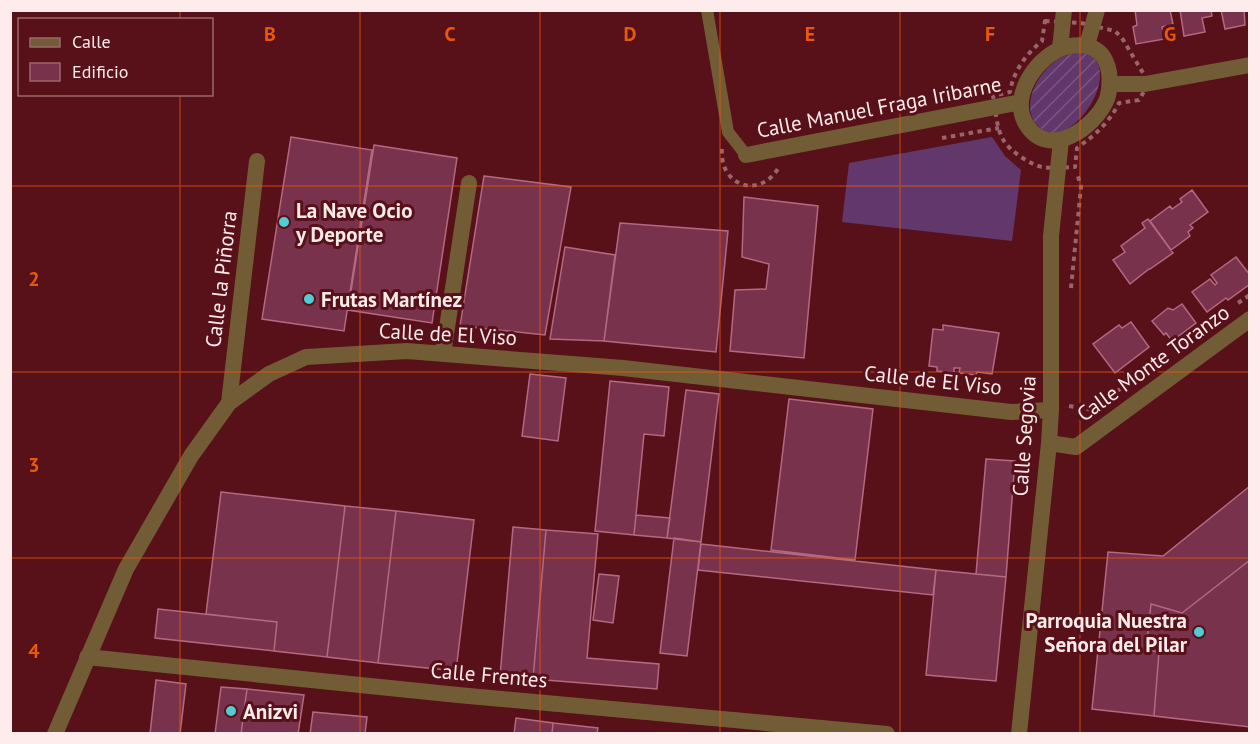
<svg xmlns="http://www.w3.org/2000/svg" width="1260" height="744" font-family="'PT Sans',sans-serif">
<defs>
<pattern id="garden-furrows" width="10" height="10" patternUnits="userSpaceOnUse" patternTransform="scale(1.5)"><rect width="10" height="10" fill="#62386c"/><path d="M-1 1l2-2M0 10L10 0M9 11l2-2" fill="none" stroke="#7a5581"/></pattern>
</defs>
<rect width="100%" height="100%" fill="#581019"/>
<path fill="#62386c" d="M 992,137 L 1005,156 L 1021,170 L 1012,241 L 842,222 L 849,163 Z"/>
<path fill="url(#garden-furrows)" d="M 1084,52 C 1086,53 1090,54 1092,56 C 1121,80 1065,157 1038,126 C 1018,105 1040,68 1062,57 C 1069,54 1076,53 1084,52 Z"/>
<path fill="#79324c" stroke="#b56881" stroke-width="1.5" d="M 1135,10 L 1170,10 L 1173,24 L 1162,27 L 1165,39 L 1136,44 L 1133,27 L 1137,25 Z
M 1180,10 L 1211,10 L 1212,16 L 1202,18 L 1205,32 L 1184,36 Z
M 1221,10 L 1244,10 L 1245,25 L 1225,29 Z
M 291,137 L 372,150 L 344,331 L 262,319 Z
M 374,145 L 457,158 L 432,323 L 348,310 Z
M 484,176 L 571,187 L 545,335 L 460,326 Z
M 1192,190 L 1208,212 L 1190,225 L 1193,228 L 1188,232 L 1190,236 L 1171,250 L 1150,221 L 1170,206 L 1172,209 L 1182,202 L 1180,199 Z
M 744,197 L 818,206 L 804,358 L 730,351 L 735,290 L 766,289 L 769,264 L 742,257 Z
M 1148,219 L 1173,253 L 1150,269 L 1149,269 L 1130,284 L 1113,260 L 1125,252 L 1121,246 L 1145,228 L 1142,223 Z
M 620,223 L 728,231 L 716,352 L 604,341 Z
M 565,247 L 615,255 L 604,341 L 550,339 Z
M 1236,257 L 1250,275 L 1250,284 L 1228,300 L 1226,298 L 1207,312 L 1192,292 L 1210,279 L 1215,285 L 1217,283 L 1211,275 Z
M 1182,304 L 1196,323 L 1172,341 L 1166,333 L 1164,335 L 1152,321 L 1168,308 L 1173,310 Z
M 1131,322 L 1149,347 L 1115,373 L 1093,344 L 1119,325 L 1122,328 Z
M 943,325 L 999,333 L 992,374 L 977,372 L 976,375 L 959,373 L 960,368 L 954,368 L 954,373 L 937,371 L 937,367 L 929,366 L 933,329 L 943,330 Z
M 530,374 L 566,378 L 558,441 L 522,436 Z
M 610,381 L 669,387 L 664,436 L 644,434 L 634,535 L 595,531 Z
M 686,390 L 719,394 L 701,542 L 667,538 Z
M 789,399 L 873,409 L 855,560 L 771,550 Z
M 986,459 L 1015,461 L 1006,577 L 976,574 Z
M 1250,486 L 1250,560 L 1182,613 L 1151,604 L 1146,650 L 1159,652 L 1154,716 L 1092,709 L 1108,552 L 1163,556 Z
M 221,492 L 345,506 L 327,657 L 274,651 L 277,622 L 206,614 Z
M 345,506 L 396,511 L 378,663 L 327,657 Z
M 396,511 L 474,520 L 456,671 L 378,663 Z
M 636,515 L 670,518 L 667,538 L 634,535 Z
M 513,527 L 546,530 L 533,679 L 500,676 Z
M 546,530 L 598,534 L 587,658 L 659,664 L 657,689 L 533,679 Z
M 674,538 L 701,542 L 687,656 L 660,653 Z
M 701,544 L 936,570 L 933,595 L 698,570 Z
M 1250,560 L 1250,727 L 1154,716 L 1159,652 L 1146,650 L 1151,604 L 1182,613 Z
M 936,570 L 1006,577 L 996,681 L 926,675 Z
M 599,574 L 619,576 L 613,623 L 593,620 Z
M 158,609 L 277,622 L 274,651 L 155,638 Z
M 156,680 L 186,684 L 180,734 L 150,734 Z
M 221,687 L 247,689 L 241,734 L 215,734 Z
M 247,689 L 304,695 L 298,734 L 241,734 Z
M 313,712 L 367,717 L 365,734 L 310,734 Z
M 516,718 L 553,723 L 552,734 L 514,734 Z
M 553,723 L 598,728 L 597,734 L 552,734 Z"/>
<g fill="none" stroke-linecap="round" stroke-linejoin="round">
<path stroke="#98656a" stroke-width="4" stroke-dasharray="4.5 4.5" stroke-linecap="butt" d="M 1045,21 L 1081,23 L 1115,31 L 1122,38 L 1149,83 L 1139,100 L 1119,103 C 1108,124 1096,134 1077,148 L 1075,167 C 1065,167 1052,169 1042,167 C 1031,165 1010,151 1004,141 C 996,129 996,110 993,96 L 1010,92 C 1013,72 1026,54 1042,41 Z
M 942,138 L 999,128
M 722,149 C 719,186 760,200 779,167
M 1071,288 L 1081,187 L 1077,173
M 1238,303 L 1250,295
M 1069,406 L 1092,410 L 1147,369"/>
<path stroke="#725c36" stroke-width="12" d="M 707,10 L 728,132 L 746,155"/>
<path stroke="#725c36" stroke-width="16" d="M 1087,45 C 1091,47 1096,49 1099,52 C 1104,56 1108,65 1109,72 C 1110,81 1110,90 1107,99 C 1095,128 1048,161 1026,124 C 1010,97 1035,60 1060,49 C 1069,45 1078,45 1087,45 Z
M 1087,45 L 1097,10
M 1060,49 L 1064,10
M 1111,84 L 1145,84 L 1250,65
M 746,155 L 1021,102
M 443,354 L 469,183
M 229,403 L 257,161
M 1049,443 L 1076,447 L 1250,319
M 87,657 L 458,695 L 887,734
M 55,734 L 126,569 L 191,456 L 229,403 L 269,374 L 306,357 L 407,351 L 623,368 L 1011,412 L 1051,410
M 1019,734 L 1049,443 L 1051,410 L 1051,236 L 1061,140"/>
</g>
<path fill="none" stroke="#e8590c" stroke-width="1.5" stroke-opacity="0.55" d="M 180,10 L 180,20M 360,10 L 360,734M 540,10 L 540,734M 720,10 L 720,734M 900,10 L 900,734M 1080,10 L 1080,734M 180,94 L 180,734M 10,186 L 1250,186M 10,372 L 1250,372M 10,558 L 1250,558"/>
<g fill="#51ccd2" stroke="#581019" stroke-width="2">
<circle cx="284" cy="222" r="6"/>
<circle cx="309" cy="299" r="6"/>
<circle cx="1199" cy="632" r="6"/>
<circle cx="231" cy="711" r="6"/>
</g>
<g text-anchor="middle" dominant-baseline="central" stroke-width="6" stroke-linejoin="round" paint-order="stroke">
<g font-size="21" fill="#feebeb" stroke="#581019">
<text transform="translate(879 107) rotate(-11)">Calle Manuel Fraga Iribarne</text>
<text transform="translate(221 279) rotate(-83)">Calle la Piñorra</text>
<text transform="translate(448 334) rotate(3)">Calle de El Viso</text>
<text transform="translate(1153 363) rotate(-36)">Calle Monte Toranzo</text>
<text transform="translate(933 380) rotate(6)">Calle de El Viso</text>
<text transform="translate(1024 436) rotate(-86)">Calle Segovia</text>
<text transform="translate(489 675) rotate(5)">Calle Frentes</text>
</g>
<g font-size="21" font-weight="bold" fill="#feebeb" stroke="#581019" text-anchor="start">
<text x="296" y="210">La Nave Ocio<tspan x="296" dy="24">y Deporte</tspan></text>
<text x="321" y="299">Frutas Martínez</text>
<text x="1187" y="620" text-anchor="end">Parroquia Nuestra<tspan x="1187" dy="24">Señora del Pilar</tspan></text>
<text x="243" y="711">Anizvi</text>
</g>
</g>
<g font-size="20" text-anchor="middle" font-weight="bold" fill="#e8590c" stroke="#581019" stroke-width="6" stroke-linejoin="round" paint-order="stroke">
<text x="270" y="41">B</text>
<text x="450" y="41">C</text>
<text x="630" y="41">D</text>
<text x="810" y="41">E</text>
<text x="990" y="41">F</text>
<text x="1170" y="41">G</text>
<text x="34" y="286">2</text>
<text x="34" y="472">3</text>
<text x="34" y="658">4</text>
</g>
<rect width="1260" height="744" fill="none" stroke="#feebeb" stroke-width="24"/>
<rect x="18" y="18" width="195" height="78" fill="#581019" stroke="#9a686d" stroke-width="1.5"/>
<rect x="30" y="38" width="30" height="9" fill="#725c36" stroke="#9a686d" stroke-width="1.5"/>
<text x="72" y="48" font-size="18" fill="#feebeb">Calle</text>
<rect x="30" y="63" width="30" height="18" fill="#79324c" stroke="#9a686d" stroke-width="1.5"/>
<text x="72" y="78" font-size="18" fill="#feebeb">Edificio</text>
</svg>
